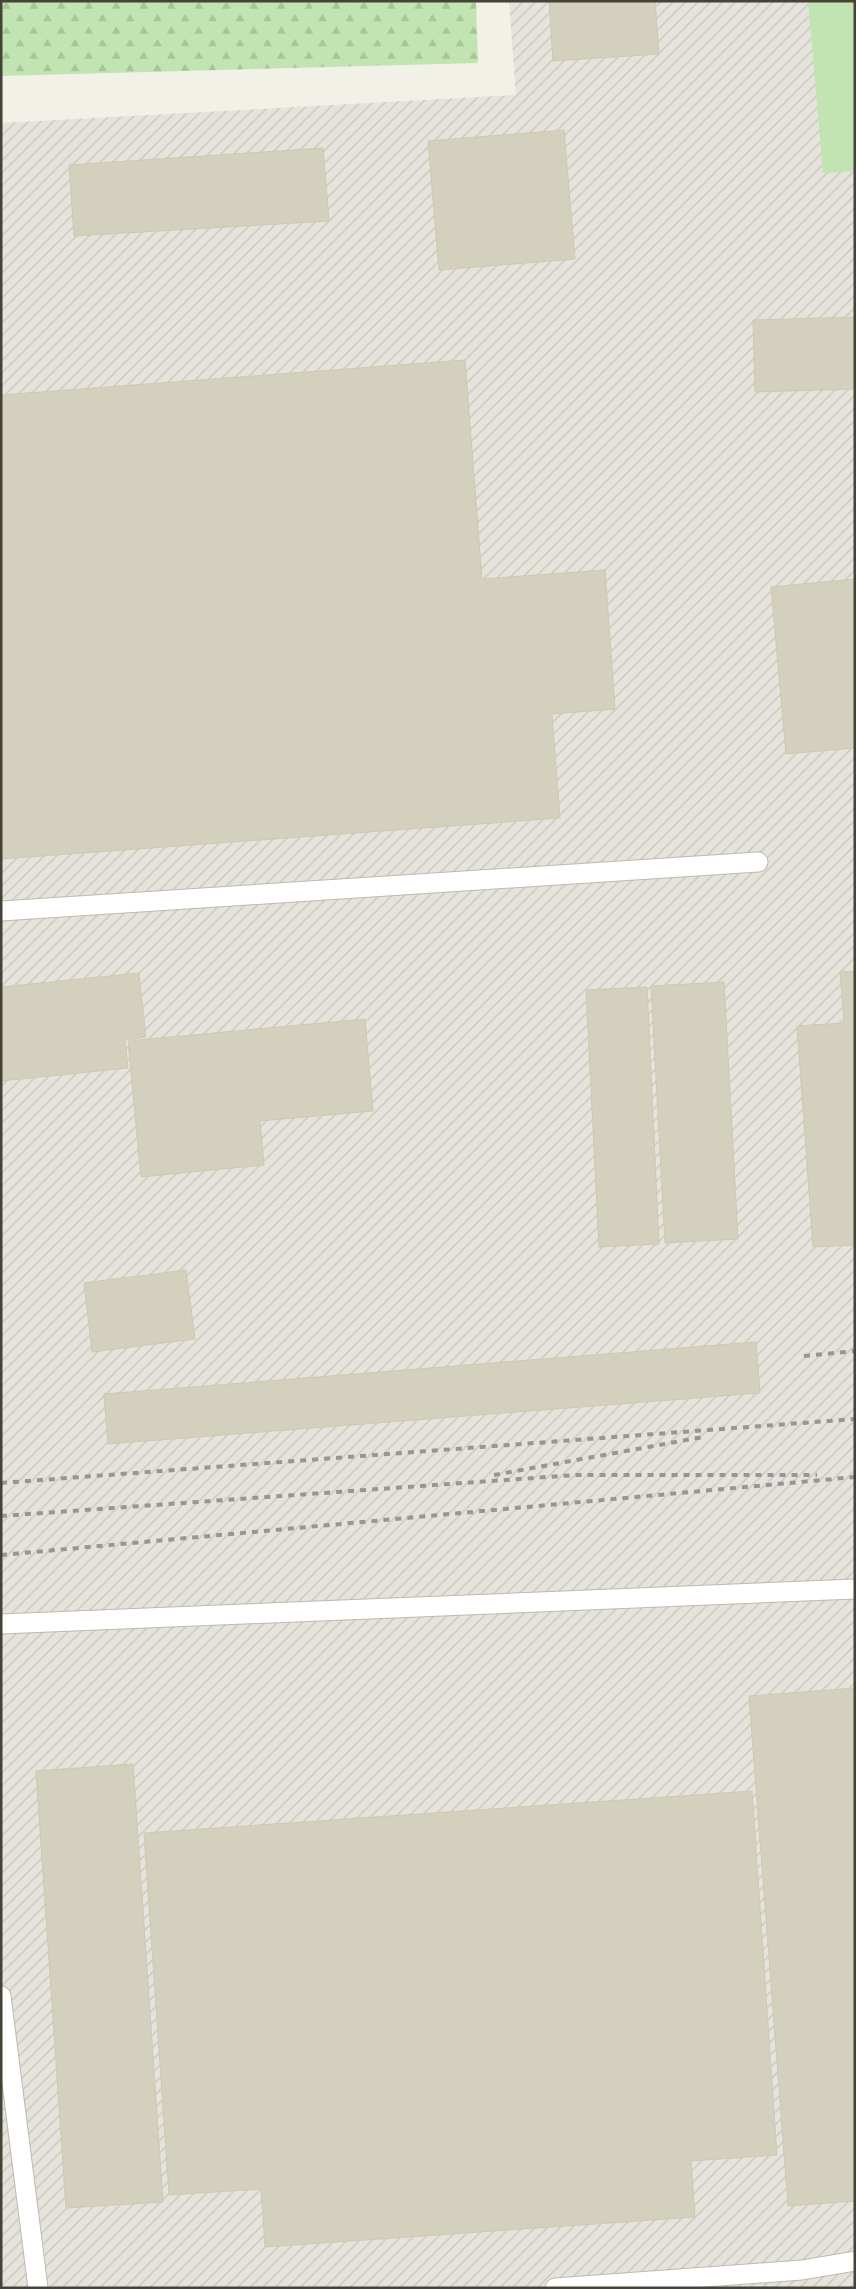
<svg xmlns="http://www.w3.org/2000/svg" width="856" height="2289" font-family="Helvetica,sans-serif">
<defs>
<pattern id="industrial-furrows" width="10" height="10" patternUnits="userSpaceOnUse" patternTransform="scale(1.25)"><rect width="10" height="10" fill="#e5e3dc"/><path d="M-1 1l2-2M0 10L10 0M9 11l2-2" fill="none" stroke="#c6c4bd"/></pattern>
<pattern id="forest-firs" width="22" height="20" patternUnits="userSpaceOnUse" patternTransform="scale(1.25)"><rect width="22" height="20" fill="#c2e4b2"/><path d="M5 1l3.5 6h-7zM16 11l3.5 6h-7z" fill="#a8c59a"/></pattern>
</defs>
<rect width="100%" height="100%" fill="#f2f1e7"/>
<path fill="url(#industrial-furrows)" d="M 509,1 L 855,1 L 855,2288 L 1,2288 L 1,123 L 516,95 Z"/>
<path fill="url(#forest-firs)" d="M 1,1 L 476,1 L 478,63 L 1,76 Z"/>
<path fill="#c2e4b2" d="M 808,1 L 855,1 L 855,171 L 823,173 Z"/>
<path fill="#d3d0bd" stroke="#cdc9b1" d="M 549,1 L 655,1 L 659,54 L 553,61 Z
M 564,130 L 575,259 L 439,270 L 428,141 Z
M 323,148 L 329,221 L 74,236 L 69,165 Z
M 855,317 L 855,389 L 755,392 L 753,320 Z
M 465,360 L 482,579 L 605,570 L 615,709 L 552,714 L 560,818 L 1,859 L 1,395 Z
M 855,579 L 855,748 L 786,754 L 771,587 Z
M 855,971 L 855,1245 L 813,1247 L 797,1026 L 844,1023 L 840,972 Z
M 139,973 L 146,1037 L 125,1040 L 128,1068 L 1,1081 L 1,987 Z
M 724,982 L 738,1239 L 665,1243 L 651,986 Z
M 647,987 L 659,1244 L 599,1247 L 586,990 Z
M 365,1019 L 373,1111 L 260,1121 L 264,1165 L 141,1177 L 128,1041 Z
M 186,1270 L 195,1339 L 92,1352 L 84,1283 Z
M 756,1342 L 760,1393 L 108,1444 L 104,1394 Z
M 855,1688 L 855,2201 L 788,2206 L 749,1696 Z
M 133,1764 L 163,2202 L 66,2208 L 36,1771 Z
M 752,1791 L 777,2155 L 691,2161 L 695,2217 L 265,2247 L 261,2189 L 169,2195 L 144,1833 Z"/>
<g fill="none" stroke-linecap="round" stroke-linejoin="round">
<g stroke="#bdbbaa" stroke-width="21">
<path id="service" d="M 1,911 L 758,862
M 1,1624 L 855,1589
M 1,1996 L 38,2288
M 555,2288 L 802,2270 L 855,2261"/>
</g>
<use href="#service" stroke="#fff" stroke-width="19"/>
<path stroke="#969696" stroke-width="4" stroke-dasharray="6 6" stroke-linecap="butt" d="M 804,1356 L 855,1351
M 494,1475 L 703,1437
M 1,1483 L 855,1419
M 1,1516 L 575,1475 L 817,1475
M 1,1555 L 855,1477"/>
</g>
<rect width="856" height="2289" fill="none" stroke="#454336" stroke-width="5"/>
</svg>
